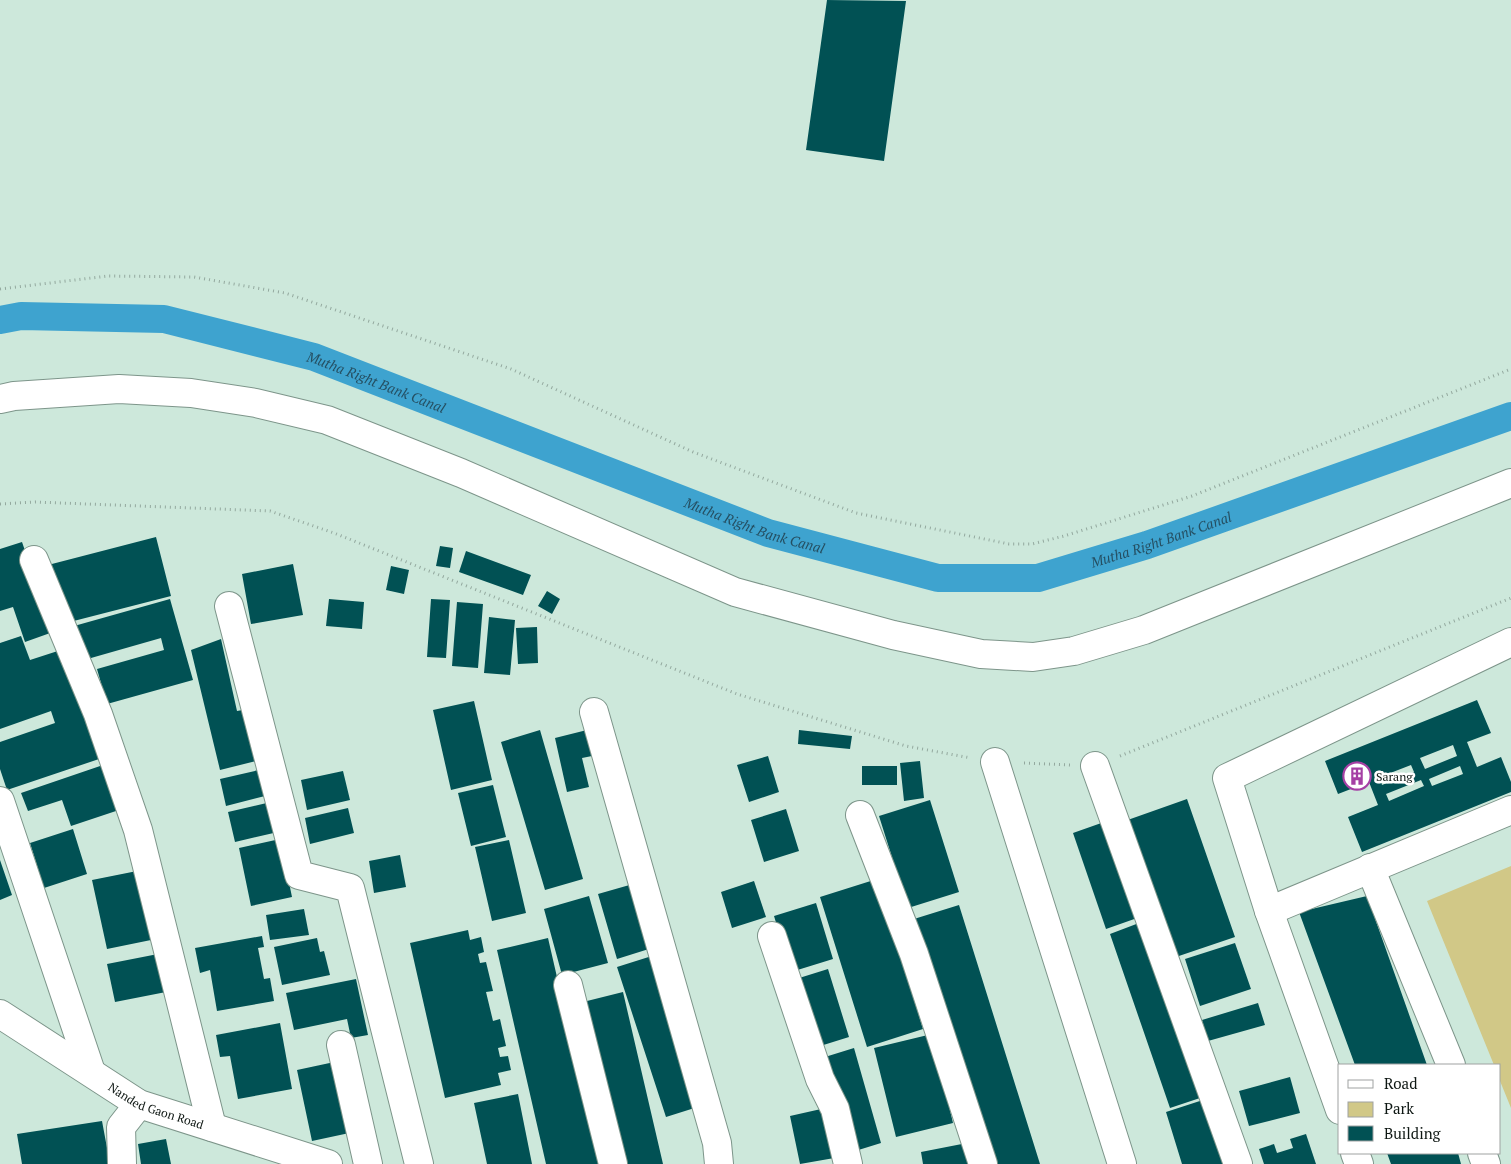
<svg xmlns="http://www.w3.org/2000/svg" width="1511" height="1164" font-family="'PT Serif',serif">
<rect width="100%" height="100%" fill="#cde8db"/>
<path fill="#d1c887" d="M 1511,866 L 1511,1108 L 1500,1081 L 1500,1065 L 1494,1065 L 1427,901 Z"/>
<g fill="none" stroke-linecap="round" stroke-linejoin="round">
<path stroke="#3ea3cf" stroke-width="28" id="s1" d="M 0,320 L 21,316 L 164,319 L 314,357 L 768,533 L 938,578 L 1038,578 L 1147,545 L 1511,416"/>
</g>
<path fill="#015154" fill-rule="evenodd" d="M 827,0 L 906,1 L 884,161 L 806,150 Z
M 156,537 L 171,596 L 62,624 L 48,565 Z
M 22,542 L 53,632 L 25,642 L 13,607 L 0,611 L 0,549 Z
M 440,546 L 453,548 L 450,568 L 436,566 Z
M 466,551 L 531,575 L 523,595 L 459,572 Z
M 293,564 L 303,615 L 251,624 L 242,574 Z
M 391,566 L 409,570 L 404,594 L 386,590 Z
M 547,591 L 560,599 L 552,614 L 538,606 Z
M 170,599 L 193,680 L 107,704 L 97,669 L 164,650 L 161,638 L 77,662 L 67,628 Z
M 329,599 L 364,602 L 362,629 L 326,626 Z
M 431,599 L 450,600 L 446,658 L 427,657 Z
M 457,602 L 483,604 L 478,668 L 452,666 Z
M 489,617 L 515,620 L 510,675 L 484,673 Z
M 537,627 L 538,663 L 518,664 L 516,628 Z
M 21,636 L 30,660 L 64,649 L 102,758 L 7,790 L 0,769 L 0,742 L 55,723 L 51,711 L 0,729 L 0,643 Z
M 221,639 L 237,711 L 248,709 L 260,760 L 220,770 L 191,650 Z
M 1477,700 L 1491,733 L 1467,742 L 1477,767 L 1501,757 L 1511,782 L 1511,792 L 1362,852 L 1348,817 L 1378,805 L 1369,782 L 1338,794 L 1325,761 ZM 1453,745 L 1457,756 L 1425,769 L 1420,758 ZM 1411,765 L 1414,772 L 1382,785 L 1380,777 ZM 1460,766 L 1463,774 L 1432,786 L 1429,779 ZM 1421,780 L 1424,786 L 1389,801 L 1386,794 Z
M 474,701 L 492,780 L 451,790 L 433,710 Z
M 591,729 L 597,755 L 582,758 L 589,787 L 567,792 L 555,738 Z
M 540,730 L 583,879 L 545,890 L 501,742 Z
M 799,730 L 852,736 L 850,749 L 798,744 Z
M 768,756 L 779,792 L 749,802 L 737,765 Z
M 920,761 L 924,798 L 904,801 L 900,763 Z
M 106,764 L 122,809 L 71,826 L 62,800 L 28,811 L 21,793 Z
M 862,766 L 897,766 L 897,785 L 862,785 Z
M 263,769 L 269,795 L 226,806 L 220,779 Z
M 343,771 L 350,800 L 307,810 L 301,780 Z
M 493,785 L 506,837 L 471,846 L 458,793 Z
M 1187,799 L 1235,937 L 1170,959 L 1122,822 Z
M 930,800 L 959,892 L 908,908 L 879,816 Z
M 271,802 L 278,832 L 235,842 L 228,812 Z
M 348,808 L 354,833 L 310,844 L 305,818 Z
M 786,809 L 799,851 L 764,862 L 751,820 Z
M 1107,821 L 1140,917 L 1106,929 L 1073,833 Z
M 73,829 L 87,874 L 44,888 L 30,843 Z
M 280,839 L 292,897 L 251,906 L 239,848 Z
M 509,840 L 526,913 L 492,921 L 475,847 Z
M 400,855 L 406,887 L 374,893 L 369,861 Z
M 0,860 L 12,895 L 0,900 Z
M 137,871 L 151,940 L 107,949 L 92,880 Z
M 877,879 L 923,1029 L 867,1047 L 820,897 Z
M 754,881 L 766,917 L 732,928 L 721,892 Z
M 633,884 L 652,948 L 617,959 L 598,894 Z
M 589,896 L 608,963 L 562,975 L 544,909 Z
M 1367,896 L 1427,1065 L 1355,1065 L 1299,912 Z
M 816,903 L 833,959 L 791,972 L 774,916 Z
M 959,905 L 1040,1164 L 991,1164 L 914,919 Z
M 304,909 L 309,935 L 270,940 L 266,915 Z
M 1139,923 L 1200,1098 L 1170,1108 L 1110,934 Z
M 468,930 L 470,940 L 481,937 L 484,952 L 478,954 L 480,963 L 486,962 L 493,991 L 486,992 L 493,1021 L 500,1019 L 506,1046 L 498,1048 L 500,1057 L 508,1056 L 511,1070 L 498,1073 L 501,1085 L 445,1098 L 410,943 Z
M 262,936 L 264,947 L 258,948 L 264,979 L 270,978 L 274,1001 L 217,1011 L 210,970 L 200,973 L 195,948 Z
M 317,938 L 320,952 L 324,951 L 330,975 L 282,985 L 274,947 Z
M 548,938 L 600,1164 L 546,1164 L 497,950 Z
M 1235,943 L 1251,989 L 1200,1006 L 1185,959 Z
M 158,954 L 166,992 L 115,1002 L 107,964 Z
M 655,955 L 704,1105 L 666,1117 L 617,967 Z
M 828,969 L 849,1037 L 817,1047 L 796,979 Z
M 356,979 L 368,1035 L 351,1038 L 347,1019 L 294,1030 L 286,993 Z
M 623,992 L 663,1164 L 617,1164 L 579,1003 Z
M 1258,1003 L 1265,1025 L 1208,1041 L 1202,1020 Z
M 280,1023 L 292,1089 L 238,1099 L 230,1056 L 220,1057 L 216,1035 Z
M 932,1034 L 953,1123 L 896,1137 L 874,1048 Z
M 854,1048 L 881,1143 L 852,1152 L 825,1057 Z
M 339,1061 L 354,1132 L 312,1141 L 297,1070 Z
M 1290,1077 L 1300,1113 L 1249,1126 L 1239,1091 Z
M 518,1094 L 532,1164 L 487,1164 L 474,1103 Z
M 1206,1099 L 1227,1164 L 1182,1164 L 1166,1112 Z
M 830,1107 L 840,1157 L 800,1164 L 790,1116 Z
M 102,1121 L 110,1164 L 22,1164 L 17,1134 Z
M 1306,1134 L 1316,1164 L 1264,1164 L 1259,1149 L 1274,1144 L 1277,1153 L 1293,1148 L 1290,1139 Z
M 166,1139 L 171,1164 L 141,1164 L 138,1144 Z
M 967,1143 L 972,1164 L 923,1164 L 921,1152 Z
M 1387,1153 L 1458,1153 L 1461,1164 L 1391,1164 Z"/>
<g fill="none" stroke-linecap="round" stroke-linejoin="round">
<g stroke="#7d958a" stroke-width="30">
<g id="street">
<path d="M 0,399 L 14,396 L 119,389 L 191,393 L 256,403 L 327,420 L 461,473 L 735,592 L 893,635 L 981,654 L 1033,657 L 1074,651 L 1144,630 L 1511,483"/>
<path d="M 34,560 L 98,714 L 138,830 L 212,1127"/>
<path d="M 229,606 L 299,875 L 350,888 L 419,1164"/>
<path d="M 594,712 L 717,1143 L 719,1164"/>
<path d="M 995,762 L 1122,1164"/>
<path d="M 1095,766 L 1238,1164"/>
<path d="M 0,801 L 91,1072"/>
<path d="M 860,815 L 914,954 L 983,1164"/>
<path d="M 1370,868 L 1451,1065"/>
<path d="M 1269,911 L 1511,810"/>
<path d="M 772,936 L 820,1079 L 835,1109 L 848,1164"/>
<path d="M 568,985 L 613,1164"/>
<path id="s2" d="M 0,1014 L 139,1104 L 328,1164"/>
<path d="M 341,1045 L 368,1164"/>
<path d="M 1340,1110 L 1269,911 L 1227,778 L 1511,642"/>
<path d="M 1355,1153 L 1359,1164"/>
<path d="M 1482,1153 L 1486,1164"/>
<path d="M 122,1164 L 121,1127 L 139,1104"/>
</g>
</g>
<path stroke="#93a89e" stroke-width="3" stroke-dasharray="1 4" stroke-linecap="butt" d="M 0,289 L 108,276 L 194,277 L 285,293 L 511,369 L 693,452 L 856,513 L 1009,544 L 1032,544 L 1064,536 L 1192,496 L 1511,369
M 0,504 L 35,502 L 270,511 L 334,533 L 737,694 L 906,746 L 971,758
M 1120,756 L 1511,598
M 1024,763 L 1070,765"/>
<use href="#street" stroke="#fff" stroke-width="28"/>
</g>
<defs>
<g id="building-ring" transform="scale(1.4375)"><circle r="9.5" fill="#fff" stroke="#a540a4" stroke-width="1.5"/><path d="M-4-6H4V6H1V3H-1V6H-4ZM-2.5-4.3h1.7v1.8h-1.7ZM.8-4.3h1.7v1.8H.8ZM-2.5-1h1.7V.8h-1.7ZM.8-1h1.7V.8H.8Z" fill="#a540a4"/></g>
</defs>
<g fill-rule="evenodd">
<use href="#building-ring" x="1357" y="776"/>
</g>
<g text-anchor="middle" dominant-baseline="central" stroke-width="5" stroke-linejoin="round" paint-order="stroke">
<g font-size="12" fill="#0e1713" stroke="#fff" text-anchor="start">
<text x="1376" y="776">Sarang</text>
</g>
<g font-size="12" fill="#0e1713" stroke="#fff">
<text stroke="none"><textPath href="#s2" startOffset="182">Nanded Gaon Road</textPath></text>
</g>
<g font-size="14" font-style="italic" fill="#254f62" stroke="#fff">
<text stroke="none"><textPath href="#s1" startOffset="386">Mutha Right Bank Canal</textPath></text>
<text stroke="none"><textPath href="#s1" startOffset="791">Mutha Right Bank Canal</textPath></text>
<text stroke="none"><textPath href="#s1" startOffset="1211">Mutha Right Bank Canal</textPath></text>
</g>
</g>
<rect x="1338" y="1064" width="162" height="90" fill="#ffffff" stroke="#9fa2a1"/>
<rect x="1348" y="1080" width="25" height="8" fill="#ffffff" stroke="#9fa2a1"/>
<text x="1384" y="1089" font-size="15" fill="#0e1713">Road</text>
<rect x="1348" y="1102" width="25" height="15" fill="#d1c887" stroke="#9fa2a1"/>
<text x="1384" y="1114" font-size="15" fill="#0e1713">Park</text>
<rect x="1348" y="1126" width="25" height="15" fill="#015154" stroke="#9fa2a1"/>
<text x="1384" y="1139" font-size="15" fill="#0e1713">Building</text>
</svg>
